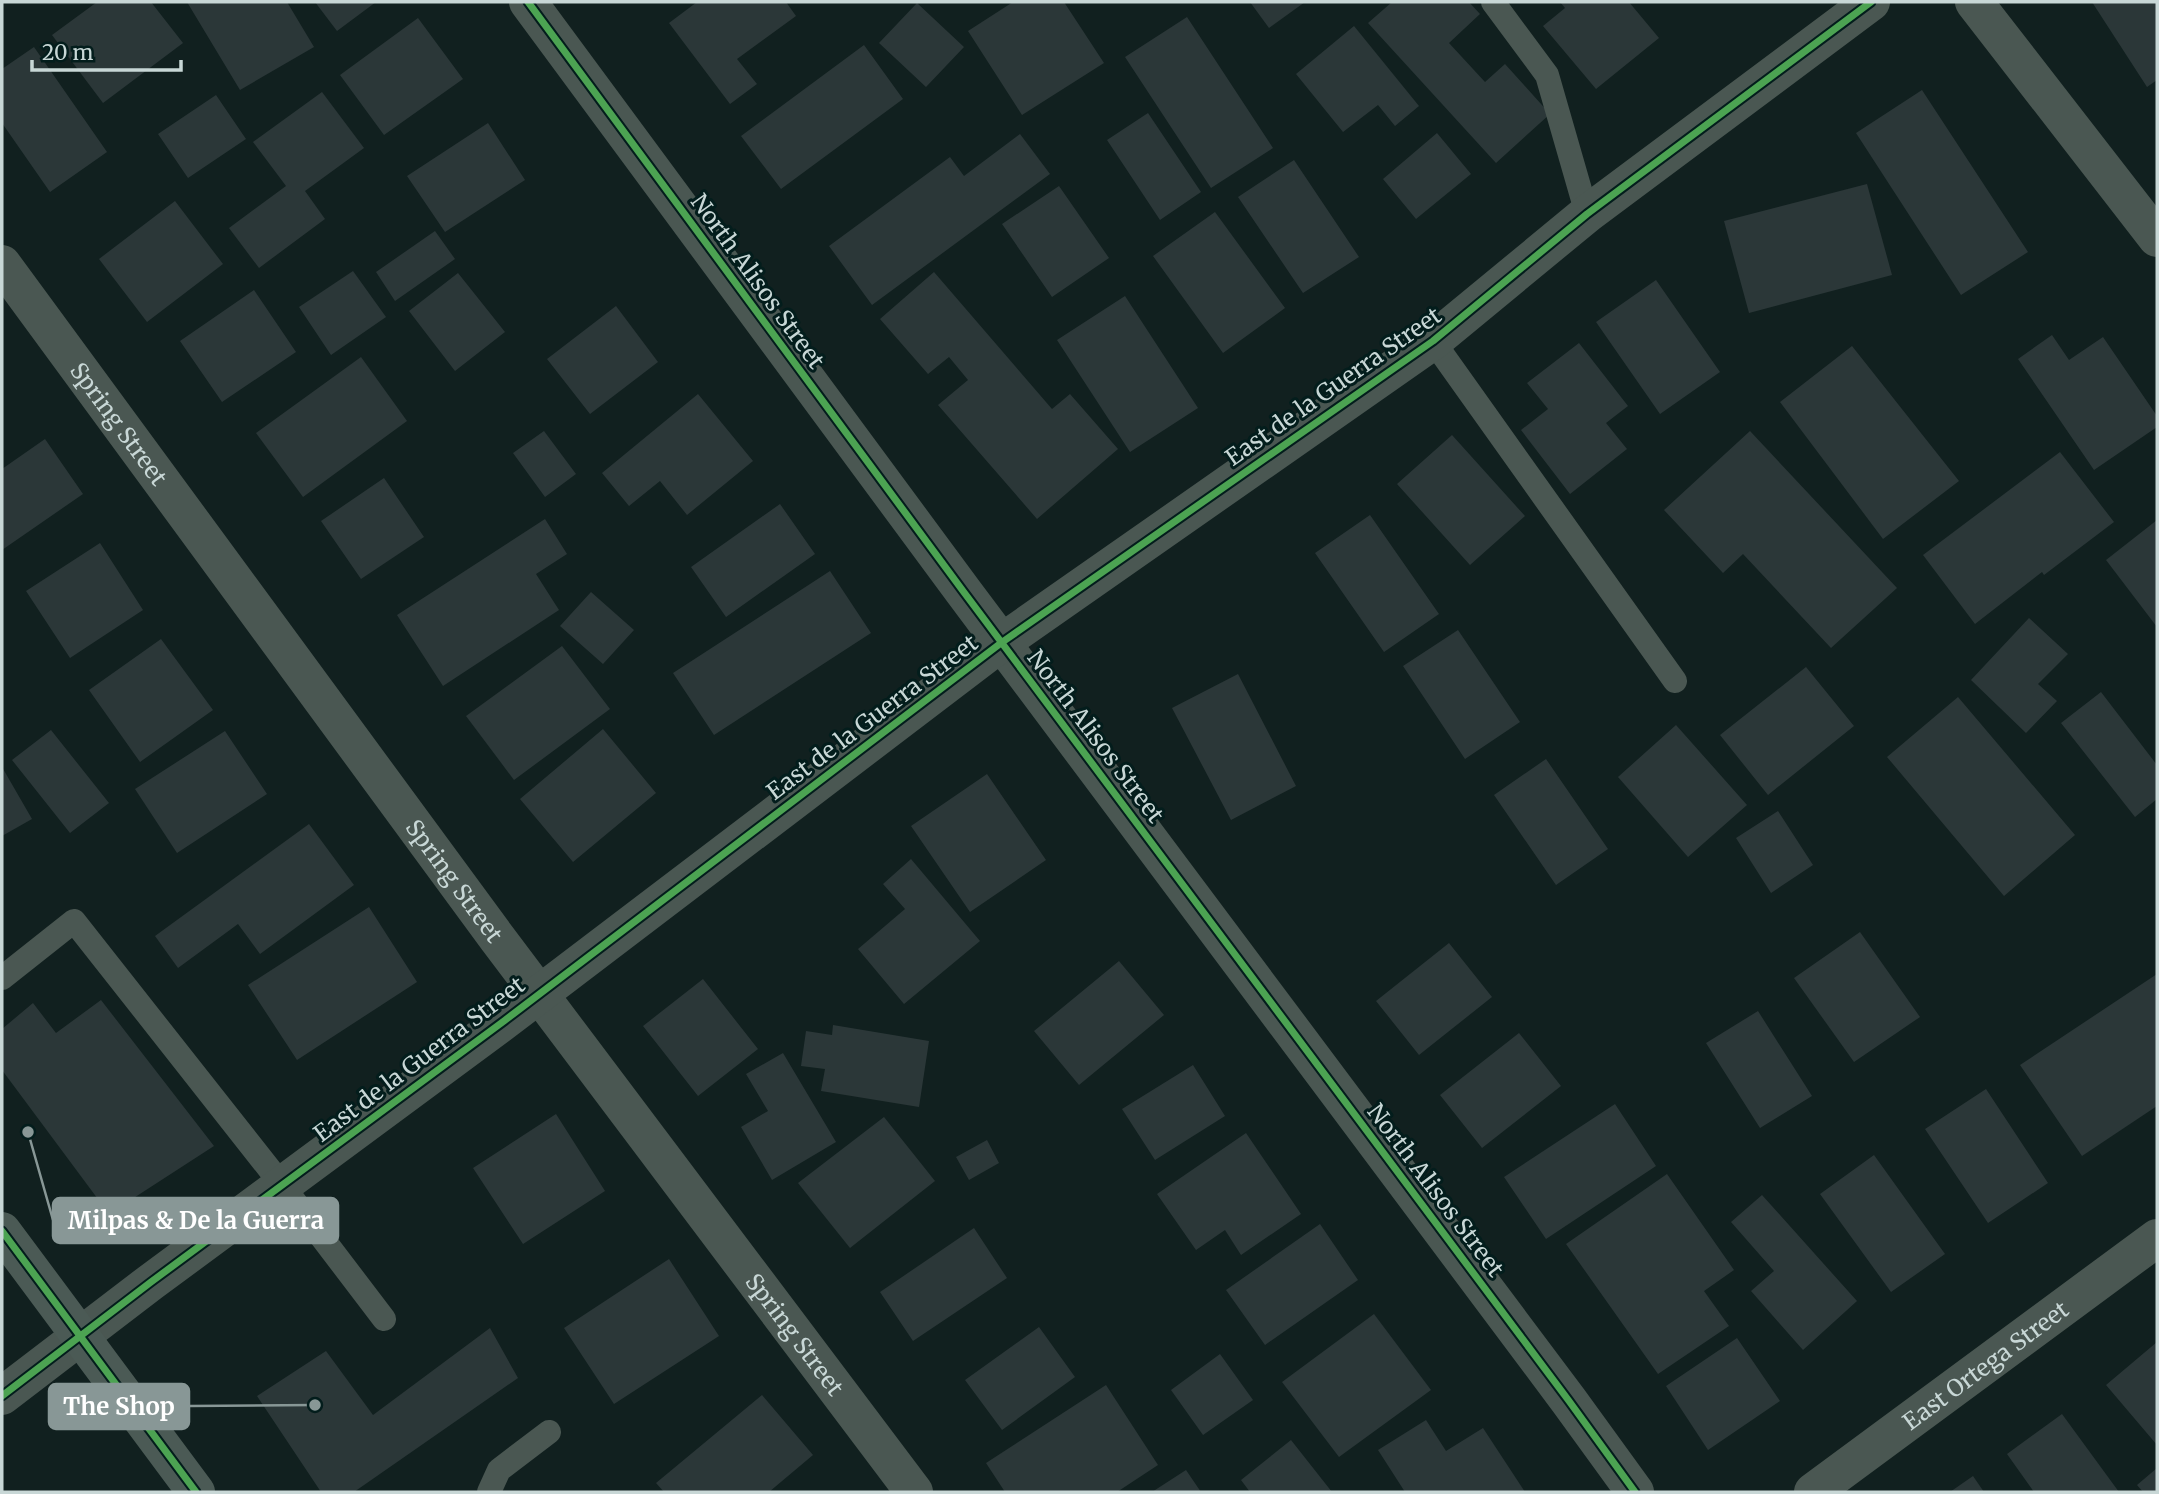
<svg xmlns="http://www.w3.org/2000/svg" width="2159" height="1494" font-family="Merriweather,serif">
<rect width="100%" height="100%" fill="#11201f"/>
<path fill="#2b3738" d="M 97,2 L 151,2 L 183,43 L 103,103 L 52,35 Z
M 187,2 L 287,2 L 314,47 L 240,90 Z
M 315,2 L 376,2 L 337,31 Z
M 697,2 L 786,2 L 796,16 L 737,59 L 757,84 L 730,104 L 669,23 Z
M 1013,2 L 1064,2 L 1104,63 L 1022,115 L 968,31 Z
M 1250,2 L 1305,2 L 1269,28 Z
M 1392,2 L 1469,2 L 1480,14 L 1449,43 L 1485,82 L 1505,64 L 1550,114 L 1496,163 L 1368,23 Z
M 1560,2 L 1629,2 L 1659,38 L 1596,89 L 1543,26 L 1565,8 Z
M 2092,2 L 2157,2 L 2157,80 L 2147,87 Z
M 917,3 L 964,47 L 926,87 L 879,43 Z
M 1187,17 L 1273,148 L 1211,188 L 1125,57 Z
M 418,18 L 463,79 L 384,135 L 340,75 Z
M 1354,26 L 1419,106 L 1395,126 L 1378,105 L 1343,132 L 1296,74 Z
M 864,45 L 903,99 L 781,189 L 741,136 Z
M 34,47 L 107,152 L 50,192 L 2,123 L 2,69 Z
M 1922,90 L 2028,252 L 1961,295 L 1856,133 Z
M 322,92 L 364,148 L 305,191 L 325,219 L 259,268 L 229,228 L 286,186 L 253,142 Z
M 216,95 L 246,139 L 188,178 L 158,134 Z
M 1148,113 L 1201,192 L 1160,220 L 1107,140 Z
M 488,123 L 525,180 L 445,232 L 407,176 Z
M 1437,133 L 1471,174 L 1416,219 L 1383,179 Z
M 1020,134 L 1050,174 L 872,305 L 829,246 L 950,157 L 964,176 Z
M 1294,160 L 1359,257 L 1303,293 L 1238,197 Z
M 1867,184 L 1892,275 L 1749,313 L 1724,221 Z
M 1059,186 L 1109,258 L 1052,297 L 1002,224 Z
M 175,201 L 223,264 L 147,322 L 99,259 Z
M 1215,212 L 1285,308 L 1223,353 L 1153,256 Z
M 435,231 L 455,259 L 395,301 L 376,272 Z
M 353,271 L 386,317 L 331,355 L 299,307 Z
M 934,272 L 1052,409 L 1070,394 L 1118,449 L 1037,519 L 938,405 L 968,380 L 949,357 L 928,374 L 880,319 Z
M 458,273 L 505,332 L 455,371 L 409,311 Z
M 1656,280 L 1720,372 L 1660,414 L 1596,322 Z
M 254,290 L 296,352 L 222,402 L 180,341 Z
M 1125,296 L 1198,408 L 1130,452 L 1057,340 Z
M 616,306 L 658,362 L 590,414 L 547,359 Z
M 2052,335 L 2069,360 L 2103,337 L 2157,416 L 2157,427 L 2094,470 L 2018,359 Z
M 1579,343 L 1628,406 L 1606,423 L 1627,449 L 1570,494 L 1521,430 L 1548,409 L 1527,383 Z
M 1852,346 L 1959,481 L 1883,539 L 1780,402 Z
M 361,357 L 407,421 L 303,497 L 256,433 Z
M 698,394 L 753,461 L 687,515 L 660,481 L 629,506 L 602,473 Z
M 544,431 L 576,474 L 545,497 L 513,453 Z
M 1750,431 L 1897,588 L 1831,648 L 1743,554 L 1723,573 L 1664,510 Z
M 1452,435 L 1525,516 L 1470,565 L 1397,484 Z
M 45,439 L 83,494 L 2,550 L 2,469 Z
M 2060,452 L 2114,522 L 2044,575 L 2042,572 L 1975,624 L 1923,555 Z
M 384,478 L 424,537 L 361,579 L 321,521 Z
M 780,504 L 815,554 L 726,617 L 691,567 Z
M 1370,515 L 1439,614 L 1384,652 L 1315,553 Z
M 545,519 L 567,554 L 536,574 L 559,610 L 443,686 L 397,615 Z
M 2157,520 L 2157,627 L 2106,560 Z
M 100,543 L 143,610 L 70,658 L 26,591 Z
M 830,571 L 871,633 L 714,735 L 673,673 Z
M 591,592 L 634,630 L 603,664 L 560,626 Z
M 2029,618 L 2068,654 L 2038,684 L 2057,701 L 2026,733 L 1971,680 Z
M 1458,630 L 1520,722 L 1465,759 L 1403,666 Z
M 161,639 L 213,710 L 140,762 L 89,690 Z
M 562,646 L 610,709 L 514,780 L 466,716 Z
M 1806,667 L 1854,726 L 1768,795 L 1720,735 Z
M 1238,674 L 1296,786 L 1231,820 L 1172,708 Z
M 2101,692 L 2157,765 L 2157,799 L 2135,817 L 2061,723 Z
M 1958,697 L 2075,835 L 2004,896 L 1887,757 Z
M 1676,725 L 1747,805 L 1688,857 L 1618,777 Z
M 603,729 L 656,793 L 573,862 L 520,799 Z
M 51,730 L 109,803 L 70,833 L 12,760 Z
M 225,731 L 267,794 L 177,853 L 135,789 Z
M 1546,759 L 1608,849 L 1556,885 L 1494,795 Z
M 2,767 L 32,819 L 2,836 Z
M 987,774 L 1046,860 L 970,912 L 911,826 Z
M 1778,811 L 1813,865 L 1771,893 L 1736,838 Z
M 309,824 L 354,885 L 260,954 L 238,924 L 178,968 L 155,936 Z
M 911,859 L 980,941 L 904,1004 L 858,949 L 905,909 L 883,884 Z
M 369,907 L 417,982 L 297,1060 L 248,985 Z
M 1860,932 L 1920,1017 L 1854,1062 L 1794,978 Z
M 1449,943 L 1492,997 L 1419,1055 L 1376,1001 Z
M 1119,961 L 1164,1015 L 1079,1085 L 1034,1031 Z
M 2157,974 L 2157,1106 L 2082,1156 L 2020,1065 Z
M 703,979 L 758,1049 L 698,1096 L 643,1026 Z
M 101,1000 L 214,1146 L 109,1214 L 2,1070 L 2,1029 L 33,1003 L 56,1033 Z
M 1758,1011 L 1812,1096 L 1760,1128 L 1706,1043 Z
M 833,1025 L 929,1041 L 919,1107 L 821,1091 L 825,1069 L 801,1066 L 806,1031 L 832,1035 Z
M 1519,1033 L 1561,1086 L 1482,1148 L 1440,1095 Z
M 783,1053 L 836,1142 L 772,1180 L 741,1127 L 768,1111 L 746,1074 Z
M 1193,1065 L 1225,1116 L 1155,1160 L 1122,1109 Z
M 1986,1089 L 2048,1183 L 1988,1223 L 1925,1129 Z
M 1615,1104 L 1656,1166 L 1546,1239 L 1504,1177 Z
M 556,1114 L 605,1191 L 523,1244 L 473,1168 Z
M 884,1117 L 935,1181 L 850,1248 L 798,1183 Z
M 1246,1133 L 1301,1214 L 1241,1255 L 1225,1230 L 1196,1250 L 1157,1194 Z
M 987,1140 L 999,1163 L 969,1180 L 956,1157 Z
M 1874,1155 L 1945,1254 L 1891,1292 L 1820,1194 Z
M 1667,1174 L 1734,1270 L 1704,1291 L 1729,1326 L 1658,1374 L 1566,1244 Z
M 1762,1195 L 1857,1301 L 1803,1350 L 1751,1291 L 1774,1271 L 1731,1222 Z
M 1320,1224 L 1358,1280 L 1265,1345 L 1226,1290 Z
M 974,1228 L 1007,1278 L 913,1341 L 880,1292 Z
M 669,1259 L 719,1336 L 614,1404 L 564,1328 Z
M 1374,1314 L 1431,1390 L 1339,1457 L 1282,1382 Z
M 1039,1327 L 1075,1377 L 1002,1430 L 965,1380 Z
M 490,1328 L 518,1378 L 354,1492 L 321,1492 L 257,1396 L 326,1351 L 373,1415 Z
M 1737,1338 L 1780,1401 L 1708,1450 L 1666,1386 Z
M 2157,1342 L 2157,1445 L 2106,1385 Z
M 1220,1354 L 1253,1400 L 1203,1435 L 1171,1390 Z
M 1106,1385 L 1158,1465 L 1117,1492 L 1005,1492 L 986,1463 Z
M 762,1395 L 813,1455 L 769,1492 L 664,1492 L 656,1483 Z
M 2062,1414 L 2119,1492 L 2034,1492 L 2007,1454 Z
M 1426,1420 L 1446,1451 L 1483,1428 L 1525,1492 L 1405,1492 L 1378,1450 Z
M 1291,1440 L 1332,1492 L 1250,1492 L 1241,1480 Z
M 2157,1468 L 2157,1492 L 2143,1492 L 2137,1485 Z
M 1186,1470 L 1201,1492 L 1152,1492 Z
M 1973,1476 L 1984,1492 L 1950,1492 Z"/>
<g fill="none" stroke-linecap="round" stroke-linejoin="round">
<path stroke="#4a5752" stroke-width="24" d="M 1493,2 L 1547,75 L 1587,214
M 1433,341 L 1675,681
M 2,978 L 74,921 L 282,1185 L 384,1319
M 489,1492 L 499,1470 L 549,1432"/>
<g stroke="#4a5752" stroke-width="38">
<path d="M 528,2 L 963,591 L 1569,1401 L 1635,1492"/>
<path d="M 1974,2 L 2157,238"/>
<path id="s1" d="M 2,264 L 497,938 L 914,1492"/>
<path d="M 2,1396 L 151,1282 L 504,1021 L 1001,643 L 1433,341 L 1587,214 L 1871,2"/>
<path id="s2" d="M 1813,1492 L 2157,1238"/>
</g>
<path stroke="#4b5a55" stroke-width="38" d="M 2,1231 L 196,1492"/>
<g stroke="#031d1c" stroke-width="11">
<path id="cycleway" d="M 528,2 L 963,591 L 1569,1401 L 1635,1492
M 2,1231 L 196,1492
M 2,1396 L 151,1282 L 504,1021 L 1001,643 L 1433,341 L 1587,214 L 1871,2"/>
</g>
<use href="#cycleway" stroke="#4ca352" stroke-width="7"/>
</g>
<g text-anchor="middle" dominant-baseline="central" stroke-width="6" stroke-linejoin="round" paint-order="stroke">
<g font-size="23" fill="#c8d7d6" stroke="#031d1c">
<text transform="translate(758 281) rotate(54)">North Alisos Street</text>
<text transform="translate(1333 386) rotate(-35)">East de la Guerra Street</text>
<text stroke="none"><textPath href="#s1" startOffset="198">Spring Street</textPath></text>
<text transform="translate(872 717) rotate(-37)">East de la Guerra Street</text>
<text transform="translate(1096 736) rotate(53)">North Alisos Street</text>
<text stroke="none"><textPath href="#s1" startOffset="765">Spring Street</textPath></text>
<text transform="translate(419 1059) rotate(-37)">East de la Guerra Street</text>
<text transform="translate(1436 1190) rotate(53)">North Alisos Street</text>
<text stroke="none"><textPath href="#s1" startOffset="1332">Spring Street</textPath></text>
<text stroke="none"><textPath href="#s2" startOffset="214">East Ortega Street</textPath></text>
</g>
</g>
<path fill="none" stroke="#889796" stroke-width="2.5" d="M28 1132L53 1220M315 1405L189 1406"/>
<g fill="#889796" stroke="#031d1c" stroke-width="2.5">
<circle cx="28" cy="1132" r="7"/>
<circle cx="315" cy="1405" r="7"/>
</g>
<g fill="#889796" stroke="#889796" stroke-width="2.5">
<rect x="53" y="1198" width="285" height="45" rx="7"/>
<rect x="49" y="1384" width="140" height="45" rx="7"/>
</g>
<g font-size="24" text-anchor="middle" font-weight="bold" fill="#fff">
<text x="196" y="1229">Milpas &amp; De la Guerra</text>
<text x="119" y="1415">The Shop</text>
</g>
<rect width="2159" height="1494" fill="none" stroke="#c8d7d6" stroke-width="7"/>
<path d="M32 60v10h149v-10" fill="none" stroke="#c8d7d6" stroke-width="3.5"/>
<text x="42" y="60" font-size="21" fill="#c8d7d6" stroke="#031d1c" stroke-width="5" paint-order="stroke">20 m</text>
</svg>
